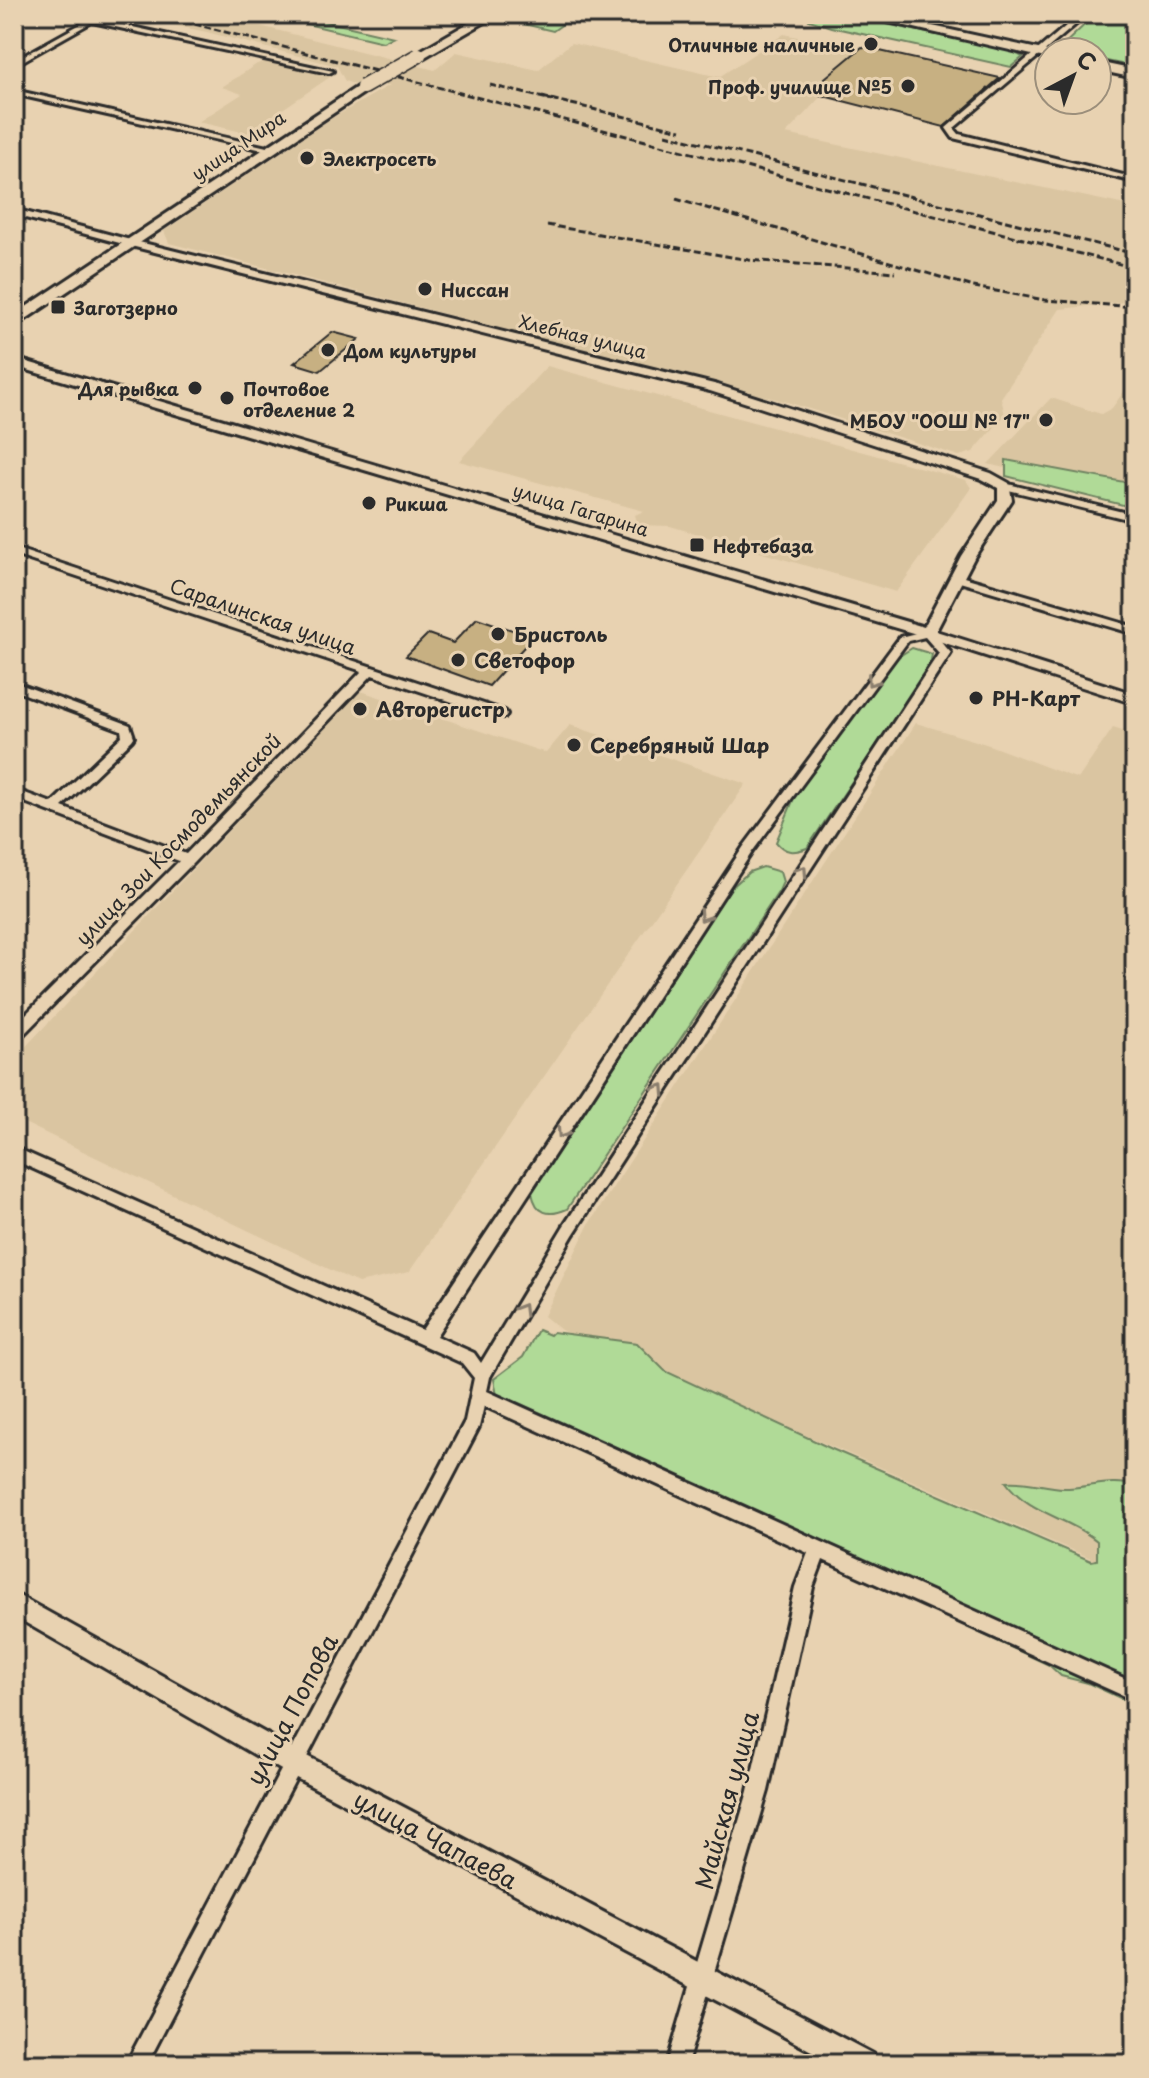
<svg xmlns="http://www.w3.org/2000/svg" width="1149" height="2078" font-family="'Playpen Sans',sans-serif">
<rect width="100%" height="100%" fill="#e8d2b1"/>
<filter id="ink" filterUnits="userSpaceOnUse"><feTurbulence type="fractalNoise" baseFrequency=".0125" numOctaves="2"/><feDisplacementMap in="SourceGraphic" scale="16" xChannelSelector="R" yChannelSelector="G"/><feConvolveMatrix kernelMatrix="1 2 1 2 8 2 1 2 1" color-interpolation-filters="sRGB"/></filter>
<g filter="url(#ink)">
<path fill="#dac5a1" d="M 117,14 L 212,14 L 435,70 L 456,52 L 538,70 L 571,43 L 719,77 L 784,34 L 858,51 L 808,89 L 823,94 L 786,134 L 1135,207 L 1135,301 L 1060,309 L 1001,398 L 1005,415 L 973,452 L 959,456 L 787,402 L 169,243 L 164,231 L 331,119 L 390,85 L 356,85 L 345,81 L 337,66 L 207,32 Z
M 272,59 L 333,75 L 247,133 L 198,122 L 242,94 L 222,87 L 257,64 Z
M 547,366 L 966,480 L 971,488 L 896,592 L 670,526 L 638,525 L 635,515 L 644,511 L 459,461 Z
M 1130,383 L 1135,384 L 1135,500 L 988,464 L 1051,398 L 1101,414 L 1112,408 Z
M 361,691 L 546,753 L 570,725 L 746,784 L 409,1272 L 358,1283 L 14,1118 L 14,1059 Z
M 916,723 L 986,744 L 1078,779 L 1113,728 L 1135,735 L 1135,1577 L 561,1330 L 544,1316 L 589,1224 Z"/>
<path fill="#b0da97" stroke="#6e8261" stroke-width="2" d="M 294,14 L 394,37 L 383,42 L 277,17 Z
M 509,14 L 577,14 L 553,31 L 507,20 Z
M 806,14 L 840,14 L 1011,51 L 1023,57 L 1011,67 L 831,27 L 809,20 Z
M 1096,14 L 1135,14 L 1135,67 L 1097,59 L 1097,52 L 1057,51 Z
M 1006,460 L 1135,484 L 1135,508 L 1006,476 Z
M 912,648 L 932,654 L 930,666 L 807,848 C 794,853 785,853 776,842 L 796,793 L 898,657 Z
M 763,867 L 780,872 L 783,882 L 779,891 L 567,1209 C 549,1217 536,1214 532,1193 L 730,889 L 749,872 Z
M 538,1330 L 550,1335 L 553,1332 L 637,1343 L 665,1371 L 832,1449 L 1091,1561 L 1097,1560 L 1097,1541 C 1068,1517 1029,1514 1006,1482 C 1026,1480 1043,1487 1064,1488 C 1088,1488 1112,1478 1135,1486 L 1135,1705 L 1088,1683 L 1061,1676 L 1049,1665 L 495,1408 L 501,1397 L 497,1396 L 494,1379 L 523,1357 Z"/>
<path fill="#c7b082" stroke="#2b2b2b" stroke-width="2" d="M 862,47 L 1000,78 L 944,127 L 808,92 Z
M 332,332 L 359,339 L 320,371 L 294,363 Z
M 477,618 L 533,637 L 489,686 L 406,656 L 428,634 L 453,643 Z"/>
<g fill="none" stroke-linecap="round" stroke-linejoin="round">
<g stroke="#2b2b2b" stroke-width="6">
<path id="minor" d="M 59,14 L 73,14 L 333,71 L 329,73 L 92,22 L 14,66 L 14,61 L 86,21 Z
M 1080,14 L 1088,14 L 954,128 L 959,134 L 1135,178 L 1135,182 L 953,138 L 946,128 Z
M 14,90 L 267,147 L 271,149 L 267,151 L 14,94 Z
M 14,209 L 134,241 L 135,243 L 131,246 L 14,215 Z
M 1004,483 L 1135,515 L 1135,521 L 1000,488 L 1000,484 Z
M 14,548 L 505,711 L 507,714 L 505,717 L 497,717 L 372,675 L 193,863 L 19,1039 L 14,1040 L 14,1026 L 179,861 L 14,798 L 14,789 L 52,803 L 122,736 L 121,730 L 14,690 L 14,682 L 130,725 L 134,737 L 132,740 L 62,807 L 186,854 L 362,671 L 14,555 Z
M 957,575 L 1135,627 L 1135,634 L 953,580 L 952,578 Z
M 928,630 L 932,631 L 951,653 L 573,1235 L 490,1377 L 487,1391 L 1135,1683 L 1135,1701 L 823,1560 L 813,1587 L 768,1791 L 687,2064 L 667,2064 L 748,1791 L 795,1587 L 808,1553 L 484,1406 L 479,1427 L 147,2064 L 126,2064 L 465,1421 L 474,1378 L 462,1363 L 14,1160 L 14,1147 L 422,1330 L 744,846 L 900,637 ZM 925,637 L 939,653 L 563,1227 L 481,1363 L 474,1353 L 436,1336 L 752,852 L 908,641 Z"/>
</g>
<g stroke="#2b2b2b" stroke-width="6">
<path id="tertiary" d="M 131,240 L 718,385 L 991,473 L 1009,483 L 1012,500 L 975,556 L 936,631 L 1135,694 L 1135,704 L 923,636 L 14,366 L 14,358 L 924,627 L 961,556 L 998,500 L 998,488 L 981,479 L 710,391 L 127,245 L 127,241 Z
M 14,1593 L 301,1753 L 873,2054 L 876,2064 L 836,2064 L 283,1771 L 14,1616 Z"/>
</g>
<g stroke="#2b2b2b" stroke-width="6">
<path id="primary" d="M 484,14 L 499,14 L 423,58 L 413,55 Z
M 854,14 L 877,14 L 1052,52 L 1049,52 L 1049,59 Z
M 1097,62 L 1135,70 L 1135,78 L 1097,70 Z
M 363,83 L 369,87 L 368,90 L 14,327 L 14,315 Z"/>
</g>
<use href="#minor" fill="#e8d2b1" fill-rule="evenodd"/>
<use href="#tertiary" fill="#e8d2b1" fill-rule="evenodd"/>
<use href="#primary" fill="#e8d2b1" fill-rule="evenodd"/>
<path stroke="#2b2b2b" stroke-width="3" stroke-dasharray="7 3" stroke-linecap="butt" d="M 156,14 L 1135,268
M 490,85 L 552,100
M 542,97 L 681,130
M 666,134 L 1135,254
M 676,199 L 974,287 L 1045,300 L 1135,307
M 547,225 L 749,260 L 895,272"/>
<g stroke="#2b2b2b" stroke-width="17" stroke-linecap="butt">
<path id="primary-bridge" d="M 363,87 L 419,55"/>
</g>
<use href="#primary-bridge" stroke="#e8d2b1" stroke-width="14"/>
</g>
<defs><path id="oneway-chevron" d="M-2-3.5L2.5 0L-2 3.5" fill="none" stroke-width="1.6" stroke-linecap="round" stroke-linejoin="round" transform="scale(2)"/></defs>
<g stroke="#8a7e6e">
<use href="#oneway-chevron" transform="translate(872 681) rotate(126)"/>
<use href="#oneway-chevron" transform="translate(802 871) rotate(-57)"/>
<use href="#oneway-chevron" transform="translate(704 916) rotate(123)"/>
<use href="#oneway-chevron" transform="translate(660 1089) rotate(-57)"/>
<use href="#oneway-chevron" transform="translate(562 1133) rotate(123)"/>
<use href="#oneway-chevron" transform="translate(522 1309) rotate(-59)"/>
</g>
</g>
<g fill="#2b2b2b" stroke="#e8d2b1" stroke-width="3">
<circle cx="871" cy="44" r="8"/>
<circle cx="908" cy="86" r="8"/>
<circle cx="307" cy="158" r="8"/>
<circle cx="425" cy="289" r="8"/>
<rect x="50" y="299" width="16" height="16" rx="4"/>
<circle cx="328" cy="350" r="8"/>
<circle cx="195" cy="388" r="8"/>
<circle cx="227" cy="398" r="8"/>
<circle cx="1046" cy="420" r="8"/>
<circle cx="369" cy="503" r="8"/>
<rect x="689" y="537" width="16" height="16" rx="4"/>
<circle cx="498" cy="634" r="8"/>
<circle cx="458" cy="660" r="8"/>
<circle cx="976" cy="698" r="8"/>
<circle cx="360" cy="709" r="8"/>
<circle cx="574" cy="745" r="8"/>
</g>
<g text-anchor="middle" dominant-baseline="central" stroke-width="6" stroke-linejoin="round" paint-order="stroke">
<g font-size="18" font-weight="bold" fill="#2b2b2b" stroke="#e8d2b1" text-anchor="start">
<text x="855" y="44" text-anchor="end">Отличные наличные</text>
<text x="892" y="86" text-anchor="end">Проф. училище №5</text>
<text x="323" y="158">Электросеть</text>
<text x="441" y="289">Ниссан</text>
<text x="74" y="307">Заготзерно</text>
<text x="344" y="350">Дом культуры</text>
<text x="179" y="388" text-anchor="end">Для рывка</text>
<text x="243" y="388">Почтовое<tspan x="243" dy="21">отделение 2</tspan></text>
<text x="1030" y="420" text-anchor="end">МБОУ "ООШ № 17"</text>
<text x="385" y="503">Рикша</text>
<text x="713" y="545">Нефтебаза</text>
</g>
<g font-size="18" fill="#2b2b2b" stroke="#e8d2b1">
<text transform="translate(238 145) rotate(-34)">улица Мира</text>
<text transform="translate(583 336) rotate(14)">Хлебная улица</text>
<text transform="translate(581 509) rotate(17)">улица Гагарина</text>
</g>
<g font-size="20" fill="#2b2b2b" stroke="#e8d2b1">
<text transform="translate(263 616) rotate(19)">Саралинская улица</text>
<text transform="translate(178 839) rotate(-46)">улица Зои Космодемьянской</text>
</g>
<g font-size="20" font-weight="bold" fill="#2b2b2b" stroke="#e8d2b1" text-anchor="start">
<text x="514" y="634">Бристоль</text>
<text x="474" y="660">Светофор</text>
<text x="992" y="698">РН-Карт</text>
<text x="376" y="709">Авторегистр</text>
<text x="590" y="745">Серебряный Шар</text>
</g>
<g font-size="24" fill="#2b2b2b" stroke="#e8d2b1">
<text transform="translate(291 1709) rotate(-62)">улица Попова</text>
<text transform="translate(726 1800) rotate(-75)">Майская улица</text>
<text transform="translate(436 1839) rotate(28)">улица Чапаева</text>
</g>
</g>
<rect width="1149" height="2078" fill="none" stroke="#e8d2b1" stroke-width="48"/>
<rect x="24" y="24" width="1101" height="2030" fill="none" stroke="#2b2b2b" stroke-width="3" filter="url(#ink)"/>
<g transform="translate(1073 76) rotate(41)"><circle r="38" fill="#e8d2b1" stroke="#9c8f7b" stroke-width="2"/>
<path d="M0-6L14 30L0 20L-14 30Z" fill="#2b2b2b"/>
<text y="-12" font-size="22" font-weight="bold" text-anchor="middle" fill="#2b2b2b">С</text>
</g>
</svg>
